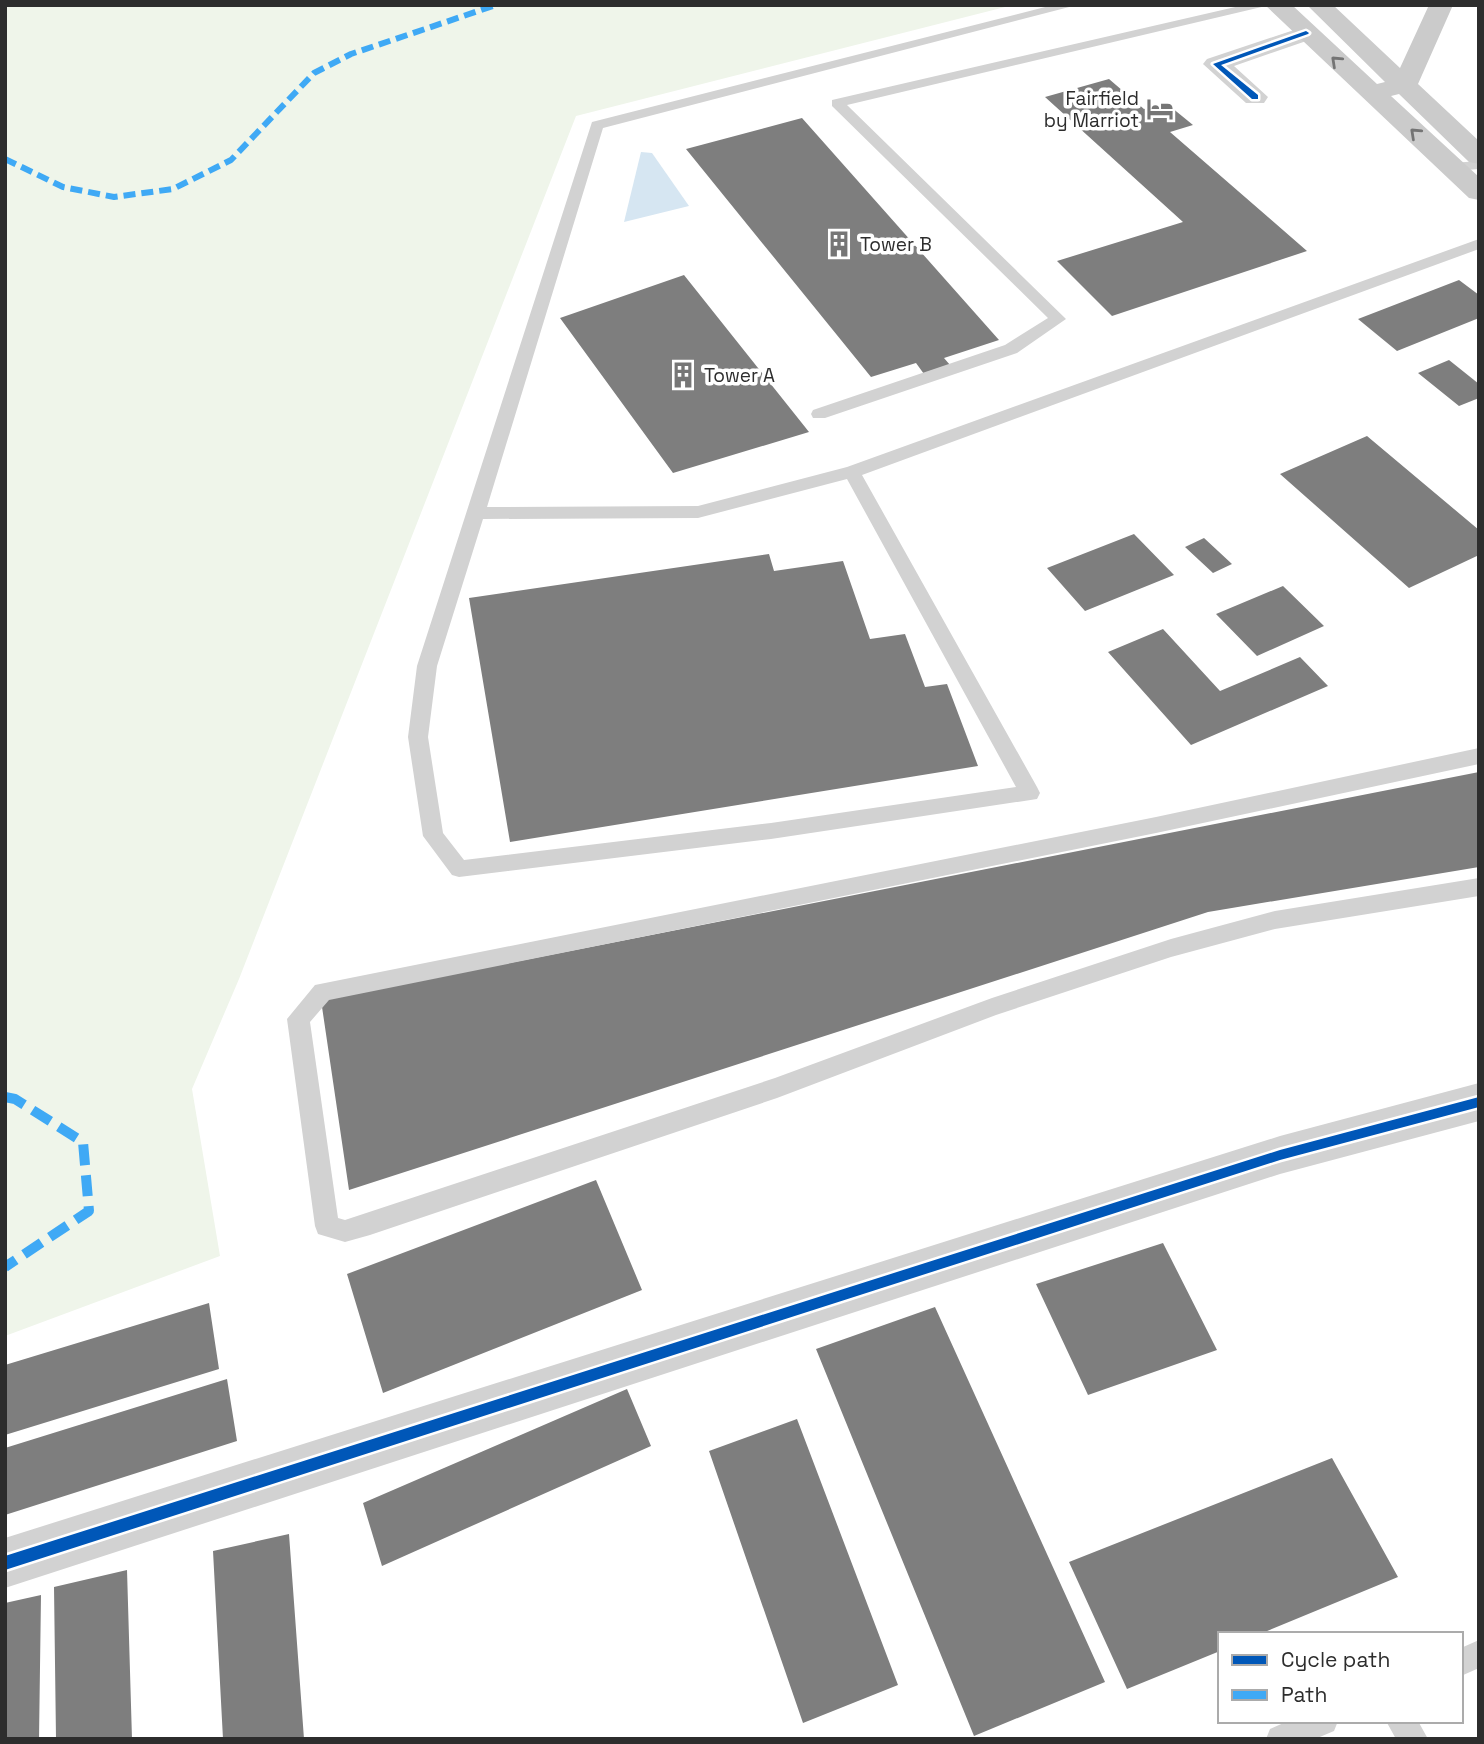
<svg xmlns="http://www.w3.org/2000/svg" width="1484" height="1744" font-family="'Space Grotesk',sans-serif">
<rect width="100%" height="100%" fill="#fff"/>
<path fill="#eff5ea" d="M 5,5 L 1013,5 L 576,116 L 239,979 L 192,1089 L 220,1256 L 5,1336 Z"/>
<path fill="#d6e6f2" d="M 641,152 L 652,153 L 689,206 L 624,222 Z"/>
<path fill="#7e7e7e" d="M 1109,79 L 1144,109 L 1166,103 L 1193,125 L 1170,132 L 1307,251 L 1112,316 L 1057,261 L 1183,222 L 1045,97 Z
M 802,118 L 999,340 L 944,358 L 950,365 L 924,374 L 916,363 L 871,377 L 686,149 Z
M 684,275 L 809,432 L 673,473 L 560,318 Z
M 1459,280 L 1479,295 L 1479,318 L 1397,351 L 1358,319 Z
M 1449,360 L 1479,384 L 1479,398 L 1459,406 L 1418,373 Z
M 1367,436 L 1479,530 L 1479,555 L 1409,588 L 1280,474 Z
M 1134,534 L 1174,575 L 1085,611 L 1047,568 Z
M 1204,538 L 1232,564 L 1213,573 L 1185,547 Z
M 769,554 L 774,571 L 843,561 L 870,639 L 905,634 L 925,687 L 947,684 L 978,766 L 510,842 L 469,598 Z
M 1283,586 L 1324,626 L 1257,656 L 1216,614 Z
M 1163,629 L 1220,691 L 1300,657 L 1328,686 L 1191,745 L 1108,652 Z
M 1479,772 L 1479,867 L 1208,912 L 349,1190 L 321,1000 Z
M 596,1180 L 642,1290 L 383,1393 L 347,1274 Z
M 1163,1243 L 1217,1350 L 1088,1395 L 1036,1284 Z
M 209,1303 L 219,1369 L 5,1435 L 5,1365 Z
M 935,1307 L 1105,1682 L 974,1736 L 816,1349 Z
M 227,1379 L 237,1441 L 5,1515 L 5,1448 Z
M 627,1389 L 651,1446 L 382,1566 L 363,1503 Z
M 797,1419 L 898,1685 L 803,1723 L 709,1451 Z
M 1332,1458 L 1398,1577 L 1260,1634 L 1220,1634 L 1220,1651 L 1127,1689 L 1069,1562 Z
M 289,1534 L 304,1739 L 223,1739 L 213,1551 Z
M 127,1570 L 132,1739 L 56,1739 L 54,1587 Z
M 41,1595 L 39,1739 L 5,1739 L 5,1603 Z"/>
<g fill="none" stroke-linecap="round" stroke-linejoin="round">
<path fill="#d2d2d2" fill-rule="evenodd" d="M 1053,5 L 1077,5 L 603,128 L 487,507 L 698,506 L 847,467 L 1479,239 L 1479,249 L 862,475 L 1037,787 L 1040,793 L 1037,799 L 771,839 L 459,877 L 452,875 L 423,836 L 408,737 L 417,666 L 592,122 ZM 847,479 L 1016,787 L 771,823 L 464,860 L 443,833 L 428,737 L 437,666 L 483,519 L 698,518 Z
M 1244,5 L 1270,5 L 847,105 L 1066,319 L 1017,353 L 825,418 L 813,418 L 811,414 L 813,410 L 1005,345 L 1048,318 L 832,106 L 832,100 Z
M 1479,161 L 1479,169 L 1452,171 L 1445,167 L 1452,163 Z
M 1479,748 L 1479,764 L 1156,833 L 329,1000 L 310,1022 L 338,1218 L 345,1220 L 775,1078 L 992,998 L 1171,939 L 1275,911 L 1479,878 L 1479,896 L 1275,929 L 1171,957 L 996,1015 L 777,1098 L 370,1235 L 345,1242 L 318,1234 L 315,1226 L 287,1019 L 315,985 L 1156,817 Z
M 1479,1640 L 1479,1668 L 1461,1676 L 1461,1648 Z
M 1288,1721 L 1338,1721 L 1334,1731 L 1315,1739 L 1266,1739 L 1270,1729 Z
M 1386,1721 L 1418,1721 L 1428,1739 L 1396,1739 Z"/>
<path fill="#d2d2d2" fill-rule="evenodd" d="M 1306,26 L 1315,28 L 1318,33 L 1315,38 L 1234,66 L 1268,97 L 1264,103 L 1246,103 L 1203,64 L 1207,59 Z
M 1479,1083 L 1479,1121 L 1280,1174 L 5,1588 L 5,1538 L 1280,1136 Z"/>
<path fill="#cbcbcb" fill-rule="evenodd" d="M 1265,5 L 1292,5 L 1377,84 L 1385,82 L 1307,5 L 1333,5 L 1400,68 L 1429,5 L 1453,5 L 1418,84 L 1479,141 L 1479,164 L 1469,162 L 1399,94 L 1391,96 L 1479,177 L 1479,200 L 1469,198 Z"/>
<path stroke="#3fa9f5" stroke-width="6" stroke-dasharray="12 6" stroke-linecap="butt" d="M 5,159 L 63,187 L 114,197 L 173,189 L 231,160 L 314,73 L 351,54 L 496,5"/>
<path stroke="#3fa9f5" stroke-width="10" stroke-dasharray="21 10" stroke-linecap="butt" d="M 5,1097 L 15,1099 L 83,1142 L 89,1211 L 5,1267"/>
<g stroke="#fff" stroke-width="5">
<path id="cycleway" d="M 1306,31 L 1309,33 L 1308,34 L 1221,65 L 1258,95 L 1258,99 L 1252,99 L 1213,64 Z
M 1479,1097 L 1479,1107 L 1280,1160 L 5,1570 L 5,1556 L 1280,1150 Z"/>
</g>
<use href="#cycleway" fill="#0057b8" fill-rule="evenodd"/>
</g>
<defs><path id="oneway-chevron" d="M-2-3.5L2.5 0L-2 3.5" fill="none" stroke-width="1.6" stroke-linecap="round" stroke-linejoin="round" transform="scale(1.75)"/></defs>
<g stroke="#747474">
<use href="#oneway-chevron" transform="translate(1336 61) rotate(-137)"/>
<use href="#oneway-chevron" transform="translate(1415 133) rotate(-137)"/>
</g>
<defs>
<g id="hotel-bare" transform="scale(2.1)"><path d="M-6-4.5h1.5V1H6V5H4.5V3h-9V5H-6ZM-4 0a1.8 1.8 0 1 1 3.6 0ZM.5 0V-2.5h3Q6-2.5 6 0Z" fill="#767676" stroke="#fff" stroke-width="2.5" paint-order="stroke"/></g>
<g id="building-bare" transform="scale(2.1)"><path d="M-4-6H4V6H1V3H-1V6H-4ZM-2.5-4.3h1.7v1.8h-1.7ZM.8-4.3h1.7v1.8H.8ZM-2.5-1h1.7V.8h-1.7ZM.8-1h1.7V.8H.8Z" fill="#767676" stroke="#fff" stroke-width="2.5" paint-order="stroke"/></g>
</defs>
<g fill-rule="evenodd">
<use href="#hotel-bare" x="1160" y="109"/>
<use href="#building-bare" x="839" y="244"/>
<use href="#building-bare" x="683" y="375"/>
</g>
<g text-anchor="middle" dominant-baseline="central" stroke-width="7" stroke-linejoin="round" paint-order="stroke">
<g font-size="19" fill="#2d2d2d" stroke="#fff" text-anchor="start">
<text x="1139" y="98" text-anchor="end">Fairfield<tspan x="1139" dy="22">by Marriot</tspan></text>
<text x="860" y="244">Tower B</text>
<text x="704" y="375">Tower A</text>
</g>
</g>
<rect width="1484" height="1744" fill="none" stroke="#2d2d2d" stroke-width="14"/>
<rect x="1218" y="1632" width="245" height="91" fill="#ffffff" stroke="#ababab" stroke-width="2"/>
<rect x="1232" y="1655" width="35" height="10" fill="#0057b8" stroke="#ababab" stroke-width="2"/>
<text x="1281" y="1667" font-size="21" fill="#2d2d2d">Cycle path</text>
<rect x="1232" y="1690" width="35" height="10" fill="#3fa9f5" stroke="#ababab" stroke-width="2"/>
<text x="1281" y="1702" font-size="21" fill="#2d2d2d">Path</text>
</svg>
